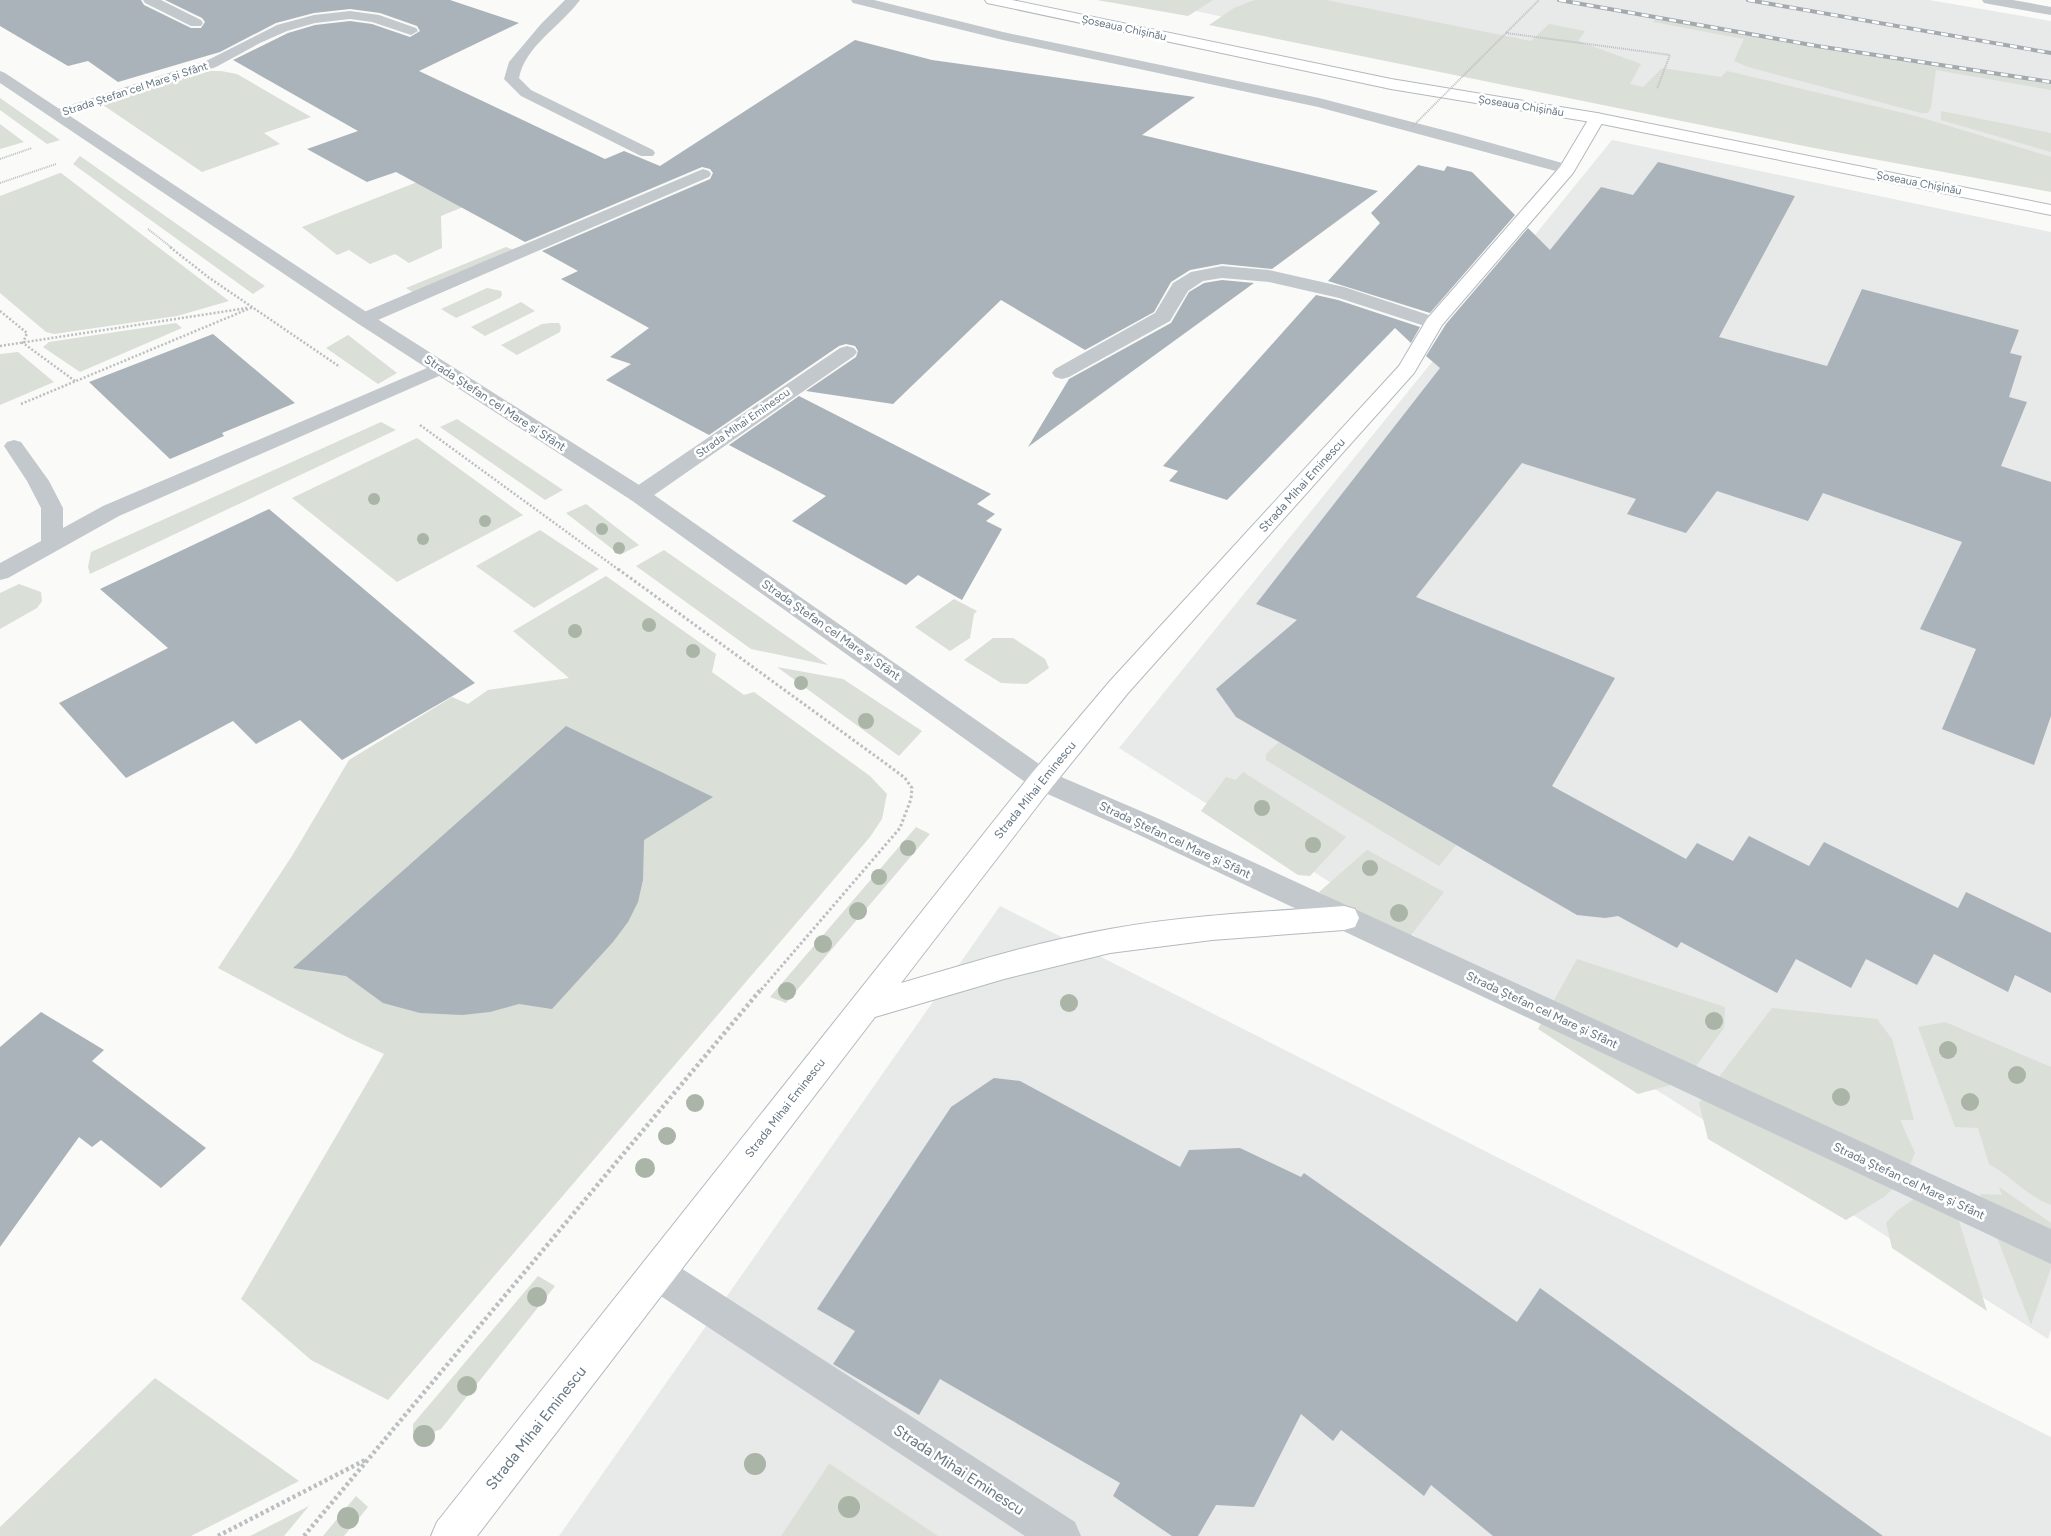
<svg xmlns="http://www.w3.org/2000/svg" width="2051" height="1536" font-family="Figtree,sans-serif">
<rect width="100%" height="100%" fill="#fafaf8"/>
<path fill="#e8e9e9" d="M 1146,0 L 1929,0 L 2051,21 L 2051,185 L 1614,103 Z
M 1612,140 L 2051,232 L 2051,1330 L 2048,1339 L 1119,748 Z
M 1000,906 L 2051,1437 L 2051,1536 L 559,1536 Z"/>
<path fill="#dadfd7" d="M 1097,0 L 1213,0 L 1188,16 Z
M 1255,0 L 1326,0 L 1531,41 L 1549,24 L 1585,31 L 1578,41 L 1641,64 L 1630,84 L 1643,87 L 1662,68 L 1721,77 L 1727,71 L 1916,116 L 2051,157 L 2051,192 L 1814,148 L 1209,25 L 1234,8 Z
M 1657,18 L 1802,45 L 2051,84 L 2051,90 L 1936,70 L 1931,107 L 1928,113 L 1921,113 L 1748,67 L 1734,61 L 1744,39 L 1653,22 Z
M 199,71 L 221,71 L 237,74 L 311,117 L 264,133 L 280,144 L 202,172 L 100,103 Z
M 0,98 L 60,140 L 47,144 L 0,110 Z
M 1941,111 L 2051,133 L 2051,152 L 1941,120 Z
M 0,124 L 24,142 L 0,149 Z
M 80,156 L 265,286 L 253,294 L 73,164 Z
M 461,165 L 507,189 L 441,216 L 442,248 L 409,263 L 395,254 L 370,264 L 349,250 L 337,255 L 302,227 Z
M 60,173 L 61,173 L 229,301 L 177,316 L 54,334 L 46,332 L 0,293 L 0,196 Z
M 506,247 L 514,250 L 416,294 L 406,288 Z
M 487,288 L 501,291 L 502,295 L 500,298 L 456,318 L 441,309 Z
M 521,302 L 535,311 L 485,336 L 471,327 Z
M 176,323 L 182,328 L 80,372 L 43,347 L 49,342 Z
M 551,323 L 559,323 L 561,327 L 560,332 L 517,355 L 501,345 L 542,324 Z
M 348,335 L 397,373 L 378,384 L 326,348 Z
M 18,352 L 54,382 L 0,405 L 0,354 Z
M 457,419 L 563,490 L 545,500 L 440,427 Z
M 381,422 L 396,430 L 90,574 L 88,567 L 91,552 Z
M 417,438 L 523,515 L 397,582 L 292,498 Z
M 586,504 L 639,545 L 620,555 L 566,513 Z
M 540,530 L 599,569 L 534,608 L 476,566 Z
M 664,550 L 828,665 L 751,649 L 636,566 Z
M 606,576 L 716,654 L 712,672 L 744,695 L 754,692 L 870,776 L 887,794 L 882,819 L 870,837 L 388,1400 L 311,1360 L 241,1299 L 384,1054 L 349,1038 L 218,968 L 292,856 L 349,760 L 452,697 L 468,704 L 488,690 L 569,678 L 513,631 Z
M 19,584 L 41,592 L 42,601 L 37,608 L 0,629 L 0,593 Z
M 954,599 L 977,611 L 974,614 L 970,638 L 950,651 L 915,627 Z
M 993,638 L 1013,638 L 1045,659 L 1049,668 L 1027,684 L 1001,683 L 964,660 Z
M 777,667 L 843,679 L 922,731 L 899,756 Z
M 1279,742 L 1456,845 L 1439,866 L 1266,760 L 1266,754 Z
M 1243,772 L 1346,837 L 1310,876 L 1298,875 L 1201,811 L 1226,777 L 1236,780 Z
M 916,827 L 930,834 L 786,1003 L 770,997 Z
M 1367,850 L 1444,892 L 1405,943 L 1319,892 Z
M 1577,959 L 1725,1007 L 1724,1028 L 1685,1081 L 1638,1094 L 1538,1029 Z
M 1772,1008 L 1877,1019 L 1892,1039 L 1914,1120 L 1900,1120 L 1915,1153 L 1904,1178 L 1884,1197 L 1846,1220 L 1708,1139 L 1699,1103 Z
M 1945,1022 L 2051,1067 L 2051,1205 C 2026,1195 2012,1177 1989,1164 L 1978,1128 L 1955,1127 L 1918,1027 Z
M 1999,1187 L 2051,1223 L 2051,1268 L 2031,1325 L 1980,1194 L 2002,1195 Z
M 1929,1188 L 1949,1189 L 1987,1311 L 1892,1248 L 1886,1223 L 1897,1211 Z
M 538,1276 L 555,1286 L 441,1429 L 424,1436 L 413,1432 L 413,1424 Z
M 155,1378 L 299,1481 L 191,1536 L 0,1536 L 0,1527 Z
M 829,1464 L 830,1464 L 938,1536 L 781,1536 Z
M 356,1496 L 368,1507 L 344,1536 L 323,1536 Z
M 309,1506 L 284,1536 L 250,1536 Z"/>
<path fill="#aab3b9" d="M 0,0 L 141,0 L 144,5 L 191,28 L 201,28 L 205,22 L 202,18 L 165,0 L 450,0 L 519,23 L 419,71 L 605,159 L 624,151 L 660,166 L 855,40 L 932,60 L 1195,97 L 1142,135 L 1378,191 L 1272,269 L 1222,264 L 1190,270 L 1171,282 L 1154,312 L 1085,350 L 1001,300 L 893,404 L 806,391 L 856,357 L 858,351 L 855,346 L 846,344 L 839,346 L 709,435 L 606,380 L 631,364 L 610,357 L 649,328 L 561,279 L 578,271 L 542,251 L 710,179 L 713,173 L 710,169 L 702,167 L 525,242 L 396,172 L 367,182 L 307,149 L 358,131 L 233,60 L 288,33 L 315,25 L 350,21 L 372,24 L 410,37 L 420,31 L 417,26 L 380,13 L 350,9 L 314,13 L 276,23 L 220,52 L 118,82 L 88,61 L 68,66 L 0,26 Z
M 1658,162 L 1795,196 L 1719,337 L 1827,366 L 1862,289 L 2019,330 L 2010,353 L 2022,356 L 2009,397 L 2027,402 L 2001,466 L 2051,482 L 2051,716 L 2034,765 L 1942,729 L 1976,649 L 1920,629 L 1962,542 L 1823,493 L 1808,521 L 1717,491 L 1686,533 L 1627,514 L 1636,499 L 1522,463 L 1416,597 L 1615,678 L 1552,786 L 1686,859 L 1697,843 L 1733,861 L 1749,836 L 1809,866 L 1824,842 L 1958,908 L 1966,892 L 2051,933 L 2051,993 L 2015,975 L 2008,992 L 1934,954 L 1917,985 L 1866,959 L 1851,988 L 1796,959 L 1777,993 L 1681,942 L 1677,948 L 1618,916 L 1605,918 L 1577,915 L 1236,717 L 1216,689 L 1297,620 L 1256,604 L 1440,368 L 1426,356 L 1446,324 L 1528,228 L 1550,250 L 1601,187 L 1633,195 Z
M 1418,165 L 1444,171 L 1447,166 L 1472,172 L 1515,215 L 1430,313 L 1328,281 L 1380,223 L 1371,213 Z
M 1222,280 L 1254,283 L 1028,447 L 1069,379 L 1171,323 L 1189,292 L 1204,283 Z
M 1316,295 L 1338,300 L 1420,327 L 1411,343 L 1395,328 L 1227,500 L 1169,481 L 1178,471 L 1163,466 Z
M 213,334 L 295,403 L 222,433 L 224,436 L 170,459 L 89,382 Z
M 799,396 L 991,494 L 977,504 L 995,514 L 986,521 L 1002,529 L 962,600 L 918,575 L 906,585 L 792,521 L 826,496 L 729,445 Z
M 269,509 L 475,683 L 342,760 L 300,720 L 256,744 L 233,721 L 126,778 L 59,703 L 168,648 L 100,589 Z
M 566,726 L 713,797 L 644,840 L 643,880 L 638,902 L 628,922 L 613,942 L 552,1009 L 519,1004 L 490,1012 L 462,1015 L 420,1013 L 383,1003 L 346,976 L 293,968 Z
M 41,1012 L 104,1050 L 92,1061 L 206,1148 L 161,1188 L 101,1140 L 92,1147 L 79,1137 L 0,1247 L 0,1047 Z
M 994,1078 L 1020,1081 L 1180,1167 L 1189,1150 L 1240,1148 L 1301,1177 L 1304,1173 L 1517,1322 L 1540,1288 L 1883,1536 L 1493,1536 L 1431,1485 L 1424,1496 L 1341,1430 L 1333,1441 L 1301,1414 L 1254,1507 L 1216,1505 L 1198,1536 L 1172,1536 L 1113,1496 L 1120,1483 L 940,1379 L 919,1415 L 833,1364 L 855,1331 L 817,1309 L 951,1107 Z"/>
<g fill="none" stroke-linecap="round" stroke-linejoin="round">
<g stroke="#b3babf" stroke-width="2">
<path id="secondary" d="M 1597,113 L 1603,115 L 1605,118 L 1573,173 L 1442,325 L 1414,373 L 1128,693 L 1052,787 L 901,983 C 970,963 1040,941 1110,929 C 1187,915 1266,912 1344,906 L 1355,909 L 1359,918 L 1355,927 L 1344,930 L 1212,940 L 1110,953 L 1004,979 L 875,1017 L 477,1536 L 431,1536 L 437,1522 L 1032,773 L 1110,681 L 1399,366 L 1427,319 L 1560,167 L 1591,115 Z"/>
</g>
<g stroke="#b4b9bd" stroke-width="2">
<path id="trunk" d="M 985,0 L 1012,0 L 1391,79 L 1597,113 L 2051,205 L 2051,215 L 1597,123 L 1391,89 L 992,4 L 987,3 Z"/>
</g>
<path stroke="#bbbfc2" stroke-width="2" stroke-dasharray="1 1" stroke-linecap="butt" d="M 1506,33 L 1670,55 L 1657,89
M 0,159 L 32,148
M 0,183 L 56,164
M 148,229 L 172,248"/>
<path stroke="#bbbfc2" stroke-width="2.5" stroke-dasharray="2 2" stroke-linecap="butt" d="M 170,247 L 208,277 L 340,367
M 0,311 L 27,333 L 23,343 L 75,381
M 0,346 L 247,308
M 21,404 L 253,307
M 420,425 L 619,570"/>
<path stroke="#bbbfc2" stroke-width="3" stroke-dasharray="2.5 2.5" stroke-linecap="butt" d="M 618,569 L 885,763 L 905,778 L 912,788 L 911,799 L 900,828 L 761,990"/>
<path stroke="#bbbfc2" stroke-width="4.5" stroke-dasharray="3 3" stroke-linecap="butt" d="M 218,1536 L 367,1459
M 304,1536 L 762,988"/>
<path fill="#c3c8cc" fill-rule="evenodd" d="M 143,0 L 161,0 L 201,20 L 203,23 L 201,26 L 191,26 L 145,3 Z
M 565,0 L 580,0 C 561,26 525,46 519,78 L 531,90 L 653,150 L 655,153 L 653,156 L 641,156 L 521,96 L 504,79 L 509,62 L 541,24 Z
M 851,0 L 874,0 L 1003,32 L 1319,98 L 1455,133 L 1573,166 L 1575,169 L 1573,172 L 1567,174 L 1318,107 L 1003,40 L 853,3 Z
M 350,11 L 379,15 L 416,28 L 418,31 L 411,35 L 372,22 L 350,19 L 315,23 L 287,31 L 260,43 L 216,67 L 62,117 L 52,117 L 49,114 L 52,111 L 206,61 L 277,25 L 314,15 Z
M 703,169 L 709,171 L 711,174 L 709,177 L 371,323 L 364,325 L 357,323 L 355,319 L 357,315 Z
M 441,362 L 448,364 L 451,368 L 448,372 L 119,516 L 8,578 L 0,580 L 0,563 L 41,541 L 41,508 L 27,481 L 4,446 L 7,442 L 14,440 L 21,442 L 49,481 L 63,508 L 63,528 L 103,506 Z"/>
<path fill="#c3c8cc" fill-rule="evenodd" d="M 1982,0 L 2013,0 L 2051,7 L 2051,15 L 1989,4 L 1984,3 Z
M 1222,266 L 1269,270 L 1344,287 L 1441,319 L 1444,323 L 1441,327 L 1434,329 L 1339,298 L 1269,282 L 1222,278 L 1203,281 L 1188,291 L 1170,321 L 1069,377 L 1062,379 L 1055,377 L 1052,373 L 1055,369 L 1155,313 L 1173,283 L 1191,272 Z
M 847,346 L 854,348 L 857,352 L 854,356 L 647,500 L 639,502 L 631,500 L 628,495 L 631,490 L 840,348 Z
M 657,1256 L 670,1261 L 1075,1522 L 1081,1536 L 1025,1536 L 644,1285 L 639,1273 L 644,1261 Z"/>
<path fill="#c3c8cc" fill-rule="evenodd" d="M 0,71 L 5,73 L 371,315 L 647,490 L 1052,773 L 1157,818 L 2051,1229 L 2051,1264 L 1137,834 L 1032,787 L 631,500 L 357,323 L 0,83 Z"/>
<use href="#secondary" fill="#fff" fill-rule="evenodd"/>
<use href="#trunk" fill="#fff" fill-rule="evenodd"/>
<g stroke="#a2aab0" stroke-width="4">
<path id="rail" d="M 1559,0 L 1817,46 L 2051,82
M 1748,0 L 2051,53"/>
</g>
<use href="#rail" stroke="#fff" stroke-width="2.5" stroke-dasharray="7" stroke-linecap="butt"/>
<path stroke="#bbbfc2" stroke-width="2" stroke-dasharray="1 1" stroke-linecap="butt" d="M 1412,127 L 1539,0"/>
</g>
<g fill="#aab4a7">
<circle cx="374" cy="499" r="6"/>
<circle cx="485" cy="521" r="6"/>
<circle cx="602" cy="529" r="6"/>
<circle cx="423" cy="539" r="6"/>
<circle cx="619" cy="548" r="6"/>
<circle cx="649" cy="625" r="7"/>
<circle cx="575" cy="631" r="7"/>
<circle cx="693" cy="651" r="7"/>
<circle cx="801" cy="683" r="7"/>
<circle cx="866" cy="721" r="8"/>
<circle cx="1262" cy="808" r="8"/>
<circle cx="1313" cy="845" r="8"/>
<circle cx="908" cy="848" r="8"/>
<circle cx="1370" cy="868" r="8"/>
<circle cx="879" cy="877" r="8"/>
<circle cx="858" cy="911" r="9"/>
<circle cx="1399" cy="913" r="9"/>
<circle cx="823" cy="944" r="9"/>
<circle cx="787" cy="991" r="9"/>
<circle cx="1069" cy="1003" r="9"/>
<circle cx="1714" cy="1021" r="9"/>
<circle cx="1948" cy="1050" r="9"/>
<circle cx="2017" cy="1075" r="9"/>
<circle cx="1841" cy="1097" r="9"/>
<circle cx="1970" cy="1102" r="9"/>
<circle cx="695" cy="1103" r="9"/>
<circle cx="667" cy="1136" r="9"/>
<circle cx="645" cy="1168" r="10"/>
<circle cx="537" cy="1297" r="10"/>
<circle cx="467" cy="1386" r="10"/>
<circle cx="424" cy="1436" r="11"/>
<circle cx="755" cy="1464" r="11"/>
<circle cx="849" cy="1507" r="11"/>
<circle cx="348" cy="1518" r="11"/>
</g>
<g text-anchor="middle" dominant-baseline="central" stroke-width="5" stroke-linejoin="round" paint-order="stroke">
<g font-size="11" fill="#657683" stroke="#fff">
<text transform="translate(1124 28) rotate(12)">Șoseaua Chișinău</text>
<text transform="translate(135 89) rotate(-18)">Strada Ștefan cel Mare și Sfânt</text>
<text transform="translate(1521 106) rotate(9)">Șoseaua Chișinău</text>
<text transform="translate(1919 183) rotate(11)">Șoseaua Chișinău</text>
<text transform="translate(743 423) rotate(-35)">Strada Mihai Eminescu</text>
</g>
<g font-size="12" fill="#657683" stroke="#fff">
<text transform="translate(495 403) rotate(33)">Strada Ștefan cel Mare și Sfânt</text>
<text transform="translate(1302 485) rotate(-48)">Strada Mihai Eminescu</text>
<text transform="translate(831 630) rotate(35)">Strada Ștefan cel Mare și Sfânt</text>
<text transform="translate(1035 790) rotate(-51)">Strada Mihai Eminescu</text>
<text transform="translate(1175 840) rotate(25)">Strada Ștefan cel Mare și Sfânt</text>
<text transform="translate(1542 1010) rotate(25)">Strada Ștefan cel Mare și Sfânt</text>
<text transform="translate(785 1108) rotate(-52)">Strada Mihai Eminescu</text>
<text transform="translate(1909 1181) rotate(25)">Strada Ștefan cel Mare și Sfânt</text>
</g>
<g font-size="15" fill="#657683" stroke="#fff">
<text transform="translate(536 1428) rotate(-52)">Strada Mihai Eminescu</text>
<text transform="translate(959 1470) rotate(33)">Strada Mihai Eminescu</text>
</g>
</g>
</svg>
